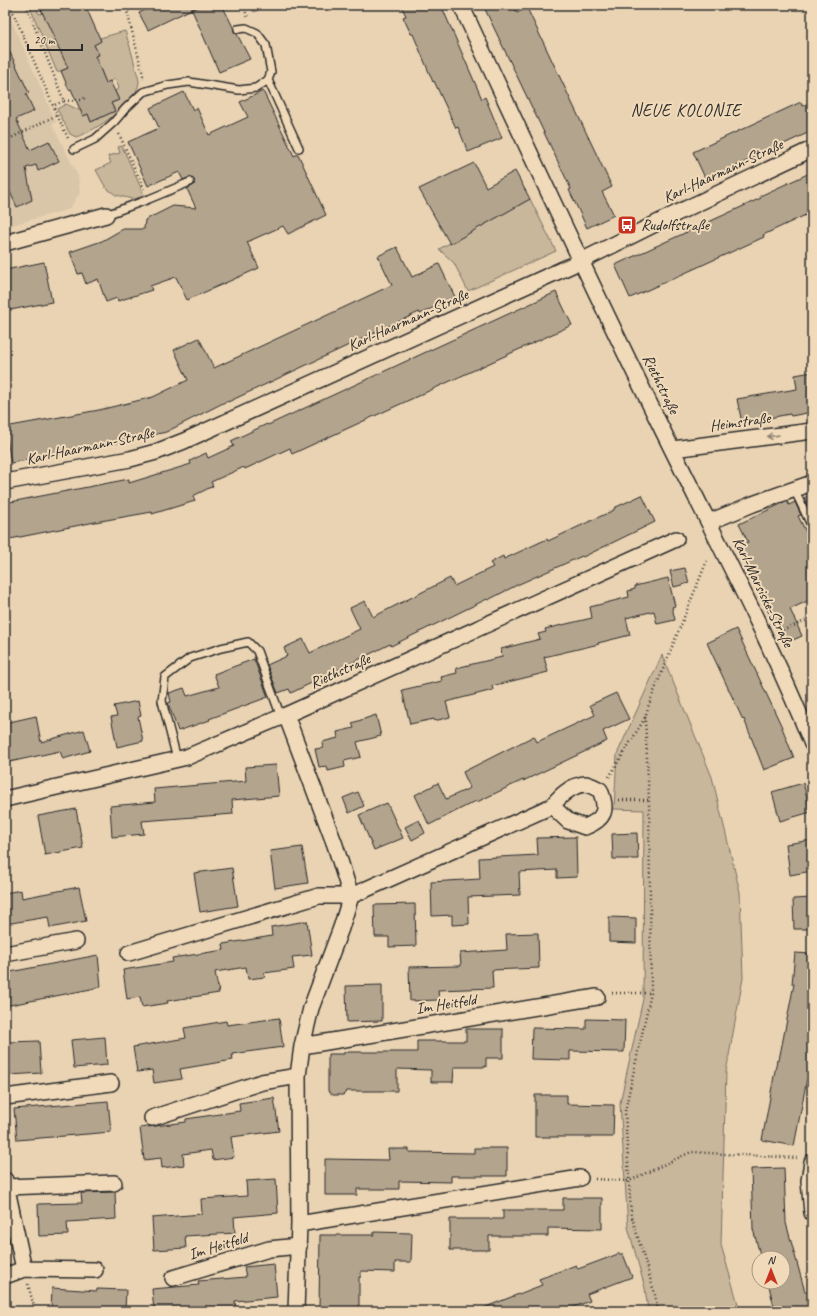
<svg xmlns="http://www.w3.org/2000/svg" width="817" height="1316" font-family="Caveat,sans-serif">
<rect width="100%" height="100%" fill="#e9d3b3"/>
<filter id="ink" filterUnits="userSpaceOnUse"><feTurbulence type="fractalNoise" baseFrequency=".025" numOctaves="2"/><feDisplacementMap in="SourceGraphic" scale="8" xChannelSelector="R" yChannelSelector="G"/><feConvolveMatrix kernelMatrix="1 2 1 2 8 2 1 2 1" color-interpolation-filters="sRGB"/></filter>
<g filter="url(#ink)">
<path fill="#d9c5a8" d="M 5,6 L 56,122 L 52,124 L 78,176 L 80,193 L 69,209 L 5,227 Z"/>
<path fill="#c9b79c" stroke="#7a7164" d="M 29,5 L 35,5 L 39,14 L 43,13 L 71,67 L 57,72 Z
M 250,5 L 269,5 L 254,12 Z
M 125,31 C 129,44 133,56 136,70 C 137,73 139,78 139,82 C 138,102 94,132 76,137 L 70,134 L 57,109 L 66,104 L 81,111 L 84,116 L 88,114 L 91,122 L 115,111 L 111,103 L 119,100 L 115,91 L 119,88 L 115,79 L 106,83 L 95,56 L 99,54 L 94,45 L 101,41 L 100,38 Z
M 122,146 L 145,197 L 132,199 L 116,195 L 106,188 L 96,170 L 111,163 L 108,156 L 120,153 L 118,147 Z
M 530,199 L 556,251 L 468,291 L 454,263 L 439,249 Z
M 662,655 L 712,777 L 740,892 L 743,978 L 726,1072 L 721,1245 L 740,1311 L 648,1311 L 645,1288 L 628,1227 L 620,1103 L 643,999 L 644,810 L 614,809 L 617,754 Z"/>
<path fill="#b3a48e" stroke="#2b2b2b" d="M 39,5 L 85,5 L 101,41 L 94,45 L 99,55 L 95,56 L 106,83 L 110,81 L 119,100 L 111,103 L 115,111 L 91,122 L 88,114 L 83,116 L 71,89 L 69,90 L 61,71 L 68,68 Z
M 145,5 L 200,5 L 148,30 L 139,13 L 147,9 Z
M 202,5 L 222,5 L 233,27 L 234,32 L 237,34 L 250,59 L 219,72 L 192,10 Z
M 401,5 L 441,5 L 482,99 L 485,97 L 502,138 L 468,152 L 458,127 L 456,128 L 434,81 L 433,82 L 413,34 L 411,34 L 403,17 L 406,16 Z
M 483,5 L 513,5 L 517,13 L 527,8 L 612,187 L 602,192 L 614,215 L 587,228 L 569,190 L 571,189 Z
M 5,42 L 29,93 L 26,94 L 34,111 L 16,119 L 30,150 L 49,141 L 59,161 L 38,171 L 36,165 L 26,168 L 32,200 L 17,207 L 5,181 Z
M 263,91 L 294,156 L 298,154 L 326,215 L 288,234 L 283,226 L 247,242 L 259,268 L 187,300 L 176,277 L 150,286 L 152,290 L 118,301 L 117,298 L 106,302 L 98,279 L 86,284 L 82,273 L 78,274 L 70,252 L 102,241 L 123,229 L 144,229 L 145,220 L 173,206 L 196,208 L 187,189 L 194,185 L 194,180 L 190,177 L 183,180 L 179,172 L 148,186 L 128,142 L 159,128 L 150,108 L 184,92 L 193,110 L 197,108 L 209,135 L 248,117 L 240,102 Z
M 801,102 L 802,106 L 812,102 L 812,131 L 706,180 L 693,152 Z
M 474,163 L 486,187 L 515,171 L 530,199 L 450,244 L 419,189 Z
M 812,172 L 812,212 L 763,235 L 764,237 L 630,298 L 615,265 L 761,198 L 760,196 Z
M 397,247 L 412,277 L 439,264 L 455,297 L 420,314 L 419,312 L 228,402 L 227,401 L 166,432 L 103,446 L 11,463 L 5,427 L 99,410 L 153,397 L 188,380 L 174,350 L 199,338 L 214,368 L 392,285 L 378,256 Z
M 44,262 L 52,302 L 5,311 L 5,270 Z
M 556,292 L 572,325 L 292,454 L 290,448 L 245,469 L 244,467 L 211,482 L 213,486 L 193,496 L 195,501 L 152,514 L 152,512 L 95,522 L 5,540 L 5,503 L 129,479 L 129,483 L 191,464 L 190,461 L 206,453 L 208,458 L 234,446 L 231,441 L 267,424 L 268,425 Z
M 812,372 L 812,412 L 791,416 L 790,414 L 742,423 L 737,399 L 797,389 L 795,375 Z
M 812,494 L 812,509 L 810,510 L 804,498 Z
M 642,495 L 655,522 L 583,557 L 582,556 L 517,585 L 488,600 L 487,599 L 391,646 L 390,644 L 291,693 L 289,689 L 278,693 L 267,665 L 287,656 L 284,648 L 303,639 L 310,653 L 360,629 L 350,608 L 365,601 L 373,617 L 450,578 L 454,586 L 493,567 L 490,563 L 503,556 L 504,559 L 547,539 L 548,541 L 614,510 L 614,508 Z
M 787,501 L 789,505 L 795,502 L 801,515 L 798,516 L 812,544 L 812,599 L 790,609 L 802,636 L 784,644 L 737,547 L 748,542 L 739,524 Z
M 685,568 L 689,583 L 674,587 L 670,571 Z
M 668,578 L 675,606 L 672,607 L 675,620 L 657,624 L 654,611 L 626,618 L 630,635 L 598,643 L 599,644 L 544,657 L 548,672 L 492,686 L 493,690 L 446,702 L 450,717 L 434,721 L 434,719 L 410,724 L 402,690 L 442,681 L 441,677 L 457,673 L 456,668 L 502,657 L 501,649 L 540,639 L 538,634 L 546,632 L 545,629 L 592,618 L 590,607 L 629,597 L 628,591 L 635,589 L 635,586 Z
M 736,629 L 781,725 L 794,758 L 764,770 L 744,719 L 743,720 L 707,643 Z
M 254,659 L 268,697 L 209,719 L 210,720 L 178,731 L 168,703 L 171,702 L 169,693 L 184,688 L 187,696 L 219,687 L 214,674 Z
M 616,693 L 629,719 L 603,731 L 607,741 L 523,781 L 523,780 L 477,802 L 476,801 L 429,825 L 415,795 L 438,783 L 446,799 L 470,788 L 463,772 L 534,736 L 537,742 L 595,715 L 590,705 Z
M 138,701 L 141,716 L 138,717 L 143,741 L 117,747 L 111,717 L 117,716 L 114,706 Z
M 376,715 L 381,736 L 357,742 L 361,757 L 344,761 L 345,767 L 328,771 L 327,766 L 319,767 L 315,749 L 323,748 L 322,742 L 338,738 L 337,732 L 354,728 L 352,723 Z
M 36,716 L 41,742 L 84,730 L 90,751 L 63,759 L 60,751 L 5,763 L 5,723 Z
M 276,765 L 279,796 L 232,800 L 233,814 L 142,821 L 144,834 L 112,837 L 110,806 L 155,802 L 154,789 L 246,781 L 245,767 Z
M 803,783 L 811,812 L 780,821 L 772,792 Z
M 358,792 L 364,806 L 349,813 L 343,798 Z
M 387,803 L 403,838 L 374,850 L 359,815 Z
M 76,809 L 83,848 L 45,855 L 38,816 Z
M 419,820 L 425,833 L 412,840 L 405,827 Z
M 637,833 L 638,859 L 613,859 L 612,834 Z
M 576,837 L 577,877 L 557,878 L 557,870 L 519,872 L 520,895 L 468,897 L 469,924 L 452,925 L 452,915 L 432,916 L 431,882 L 480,879 L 479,858 L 538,855 L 537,838 Z
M 812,840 L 812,871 L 790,875 L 786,844 Z
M 302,847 L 308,883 L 275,888 L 270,851 Z
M 232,868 L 238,906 L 200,912 L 194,873 Z
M 79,887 L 86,921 L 50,928 L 48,917 L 5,924 L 5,893 L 21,890 L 22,898 Z
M 812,898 L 812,929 L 794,929 L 793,899 Z
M 415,904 L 416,946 L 389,947 L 389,937 L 375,937 L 374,905 Z
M 609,917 L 636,918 L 636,943 L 609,942 Z
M 307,921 L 312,955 L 292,957 L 294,969 L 264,973 L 265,977 L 248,979 L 246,967 L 215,972 L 219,993 L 167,1001 L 168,1003 L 142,1007 L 140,997 L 127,999 L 123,970 L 173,962 L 172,958 L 224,950 L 223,944 L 272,936 L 271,927 Z
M 538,933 L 539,968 L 492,970 L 493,988 L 438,990 L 439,1000 L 410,1001 L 409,967 L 461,966 L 460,953 L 507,950 L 506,934 Z
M 795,953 L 812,954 L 812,1053 L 794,1146 L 762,1140 L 777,1060 L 779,1060 L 794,984 L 792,984 Z
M 98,955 L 101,987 L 5,1006 L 5,973 Z
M 382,985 L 382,1021 L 347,1022 L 346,986 Z
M 279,1018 L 283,1047 L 232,1054 L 233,1060 L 180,1069 L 182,1079 L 154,1083 L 152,1070 L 137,1072 L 133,1047 L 186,1038 L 184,1028 L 226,1021 L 227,1025 Z
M 586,1019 L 625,1020 L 624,1052 L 570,1051 L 570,1060 L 531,1059 L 532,1028 L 586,1029 Z
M 466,1029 L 503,1029 L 503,1058 L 486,1058 L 486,1067 L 454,1067 L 453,1082 L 431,1082 L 431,1070 L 397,1069 L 397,1091 L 347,1091 L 343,1095 L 333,1095 L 328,1091 L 328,1054 L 344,1054 L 344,1052 L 417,1052 L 417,1041 L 466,1041 Z
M 105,1037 L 107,1065 L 74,1068 L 71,1040 Z
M 39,1041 L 41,1073 L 10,1075 L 8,1042 Z
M 535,1095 L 567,1095 L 567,1104 L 614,1105 L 613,1137 L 535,1137 Z
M 274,1098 L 279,1131 L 231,1137 L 234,1157 L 213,1160 L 211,1150 L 183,1154 L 184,1165 L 162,1168 L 161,1158 L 144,1160 L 140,1128 L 186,1122 L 186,1119 L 240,1111 L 239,1103 Z
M 108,1101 L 111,1132 L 17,1140 L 14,1109 Z
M 474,1148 L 507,1148 L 507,1176 L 451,1176 L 451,1182 L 399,1181 L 399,1189 L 357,1189 L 357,1195 L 325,1195 L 325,1159 L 389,1160 L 388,1149 L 409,1149 L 409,1152 L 474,1153 Z
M 784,1168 L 786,1223 L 805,1292 L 812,1287 L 812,1311 L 775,1311 L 768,1282 L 783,1282 L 783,1258 L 761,1258 L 753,1229 L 751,1169 Z
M 276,1179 L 278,1213 L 234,1217 L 235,1233 L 185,1236 L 186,1248 L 154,1250 L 152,1218 L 202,1214 L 201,1199 L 247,1196 L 246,1181 Z
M 115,1192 L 116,1219 L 67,1222 L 68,1235 L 39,1236 L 38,1204 L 82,1203 L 81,1193 Z
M 563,1198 L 602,1198 L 602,1229 L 548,1228 L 548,1236 L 489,1236 L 489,1250 L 450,1250 L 450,1219 L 503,1219 L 503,1210 L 563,1210 Z
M 374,1232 L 412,1233 L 411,1262 L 395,1262 L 395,1272 L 361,1271 L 361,1277 L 359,1277 L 359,1311 L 319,1311 L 320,1235 L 374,1235 Z
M 618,1254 L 623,1254 L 632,1277 L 587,1294 L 590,1301 L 562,1311 L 478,1311 L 478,1310 L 542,1285 L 539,1279 L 576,1265 L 578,1269 Z
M 274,1264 L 277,1297 L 235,1301 L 236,1311 L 154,1311 L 152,1289 L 199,1285 L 198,1281 L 246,1277 L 244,1267 Z
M 52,1288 L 97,1291 L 97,1289 L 126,1290 L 125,1311 L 51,1311 Z"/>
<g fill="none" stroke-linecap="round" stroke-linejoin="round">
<g stroke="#2b2b2b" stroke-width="10">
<path id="service" d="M 268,80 L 299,148
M 74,149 L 95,139 L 114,122 L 125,109 L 143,92 L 168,85 L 189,82 L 239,90 L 256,88 L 268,80 L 271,72 L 266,45 L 257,33 L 246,28 L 238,29
M 106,215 L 149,199 L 190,182
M 794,489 L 812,527
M 177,759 L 162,701 L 165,677 L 190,658 L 221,648 L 248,642 L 257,651 L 281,717"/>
</g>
<g stroke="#2b2b2b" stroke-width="18">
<path id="minor" d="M 461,5 C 526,145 592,286 660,425 C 712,531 768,635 812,744
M 5,243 L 106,215
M 673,449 L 812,431
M 5,482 L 130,459 L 156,452 L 184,441 L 581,261 L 677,213 L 812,149
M 709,522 L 753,504 L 812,483
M 286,715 L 335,845 L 351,896 L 341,928 L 311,1008 L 302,1046 L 298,1076 L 299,1224 L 296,1311
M 5,799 L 187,757 L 286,715 L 676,539
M 129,953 L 319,896 L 351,896 L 552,806 C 560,796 571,785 585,784 C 589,784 596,788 600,790 C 608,810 605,819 585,827 L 568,821 L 552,806
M 5,954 L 76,941
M 302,1046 L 597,997
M 5,1097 L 111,1083
M 152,1118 L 262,1082 L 298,1076
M 812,1162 L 809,1181 L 812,1213
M 5,1180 L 24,1269
M 6,1187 L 114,1183
M 299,1224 L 580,1178
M 5,1276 L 24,1269 L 95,1270
M 173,1278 L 269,1249 L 299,1246"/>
</g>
<path stroke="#2b2b2b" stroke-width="2.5" stroke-dasharray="1 3" stroke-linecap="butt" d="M 10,5 L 57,115 L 68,138
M 26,5 L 64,101 L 52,106
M 140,5 L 127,11 L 144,79
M 242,5 L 248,17
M 64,101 L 81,100 L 85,98
M 119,134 L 144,189
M 5,141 L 57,115
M 779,632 L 812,618
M 609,777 L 645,718
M 619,800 L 649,800
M 612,993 L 651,993
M 595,1179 L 629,1181 L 691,1152 L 797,1158
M 28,1284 L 35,1311
M 656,1311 L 657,1306 L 655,1295 L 631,1214 L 625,1111 L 651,993 L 649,800 L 645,718 L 649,704 L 708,558"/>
<use href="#service" stroke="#f1dab9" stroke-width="7"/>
<use href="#minor" stroke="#f1dab9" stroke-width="15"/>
</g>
<defs><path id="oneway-shaft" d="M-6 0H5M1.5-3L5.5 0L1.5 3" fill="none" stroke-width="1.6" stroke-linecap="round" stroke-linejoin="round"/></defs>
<use stroke="#8e8272" href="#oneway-shaft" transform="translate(773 436) rotate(172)"/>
</g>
<defs>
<g id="bus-square" transform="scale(1)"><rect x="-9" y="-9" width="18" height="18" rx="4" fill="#c8321e" stroke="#f1dab9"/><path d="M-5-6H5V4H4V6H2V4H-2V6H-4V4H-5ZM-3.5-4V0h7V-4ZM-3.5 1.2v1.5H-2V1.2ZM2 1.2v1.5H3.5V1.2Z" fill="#fff"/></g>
</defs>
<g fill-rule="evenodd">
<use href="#bus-square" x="627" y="225"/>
</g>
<g text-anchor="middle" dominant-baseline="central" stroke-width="4" stroke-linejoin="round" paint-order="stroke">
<g font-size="16" fill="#2b2b2b" stroke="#f1dab9">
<text transform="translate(723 171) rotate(-25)">Karl-Haarmann-Straße</text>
<text transform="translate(408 320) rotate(-24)">Karl-Haarmann-Straße</text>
<text transform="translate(661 384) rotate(64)">Riethstraße</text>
<text transform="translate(740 422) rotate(-8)">Heimstraße</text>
<text transform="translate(90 446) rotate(-12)">Karl-Haarmann-Straße</text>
<text transform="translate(763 592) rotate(64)">Karl-Marsiske-Straße</text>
<text transform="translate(340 671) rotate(-24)">Riethstraße</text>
<text transform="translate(446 1004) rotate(-9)">Im Heitfeld</text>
<text transform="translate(218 1246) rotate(-17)">Im Heitfeld</text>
</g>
<g font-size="16" fill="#2b2b2b" stroke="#f1dab9" text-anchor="start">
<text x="641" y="225">Rudolfstraße</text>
</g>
<g font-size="17" letter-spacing="1" fill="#2b2b2b" stroke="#f1dab9">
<text x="686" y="110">NEUE KOLONIE</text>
</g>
</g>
<rect width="817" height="1316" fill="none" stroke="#f1dab9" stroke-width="20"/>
<rect x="10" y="10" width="797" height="1296" fill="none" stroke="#2b2b2b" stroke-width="1.5" filter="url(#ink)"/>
<g transform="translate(771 1270)"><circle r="19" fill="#f1dab9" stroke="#a29480"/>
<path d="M0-3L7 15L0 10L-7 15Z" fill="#c8321e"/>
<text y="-6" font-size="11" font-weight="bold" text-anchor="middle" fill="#2b2b2b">N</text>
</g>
<path d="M28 44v6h54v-6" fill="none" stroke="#2b2b2b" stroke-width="2"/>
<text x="34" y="44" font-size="12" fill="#2b2b2b" stroke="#f1dab9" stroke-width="3" paint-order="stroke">20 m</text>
</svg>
